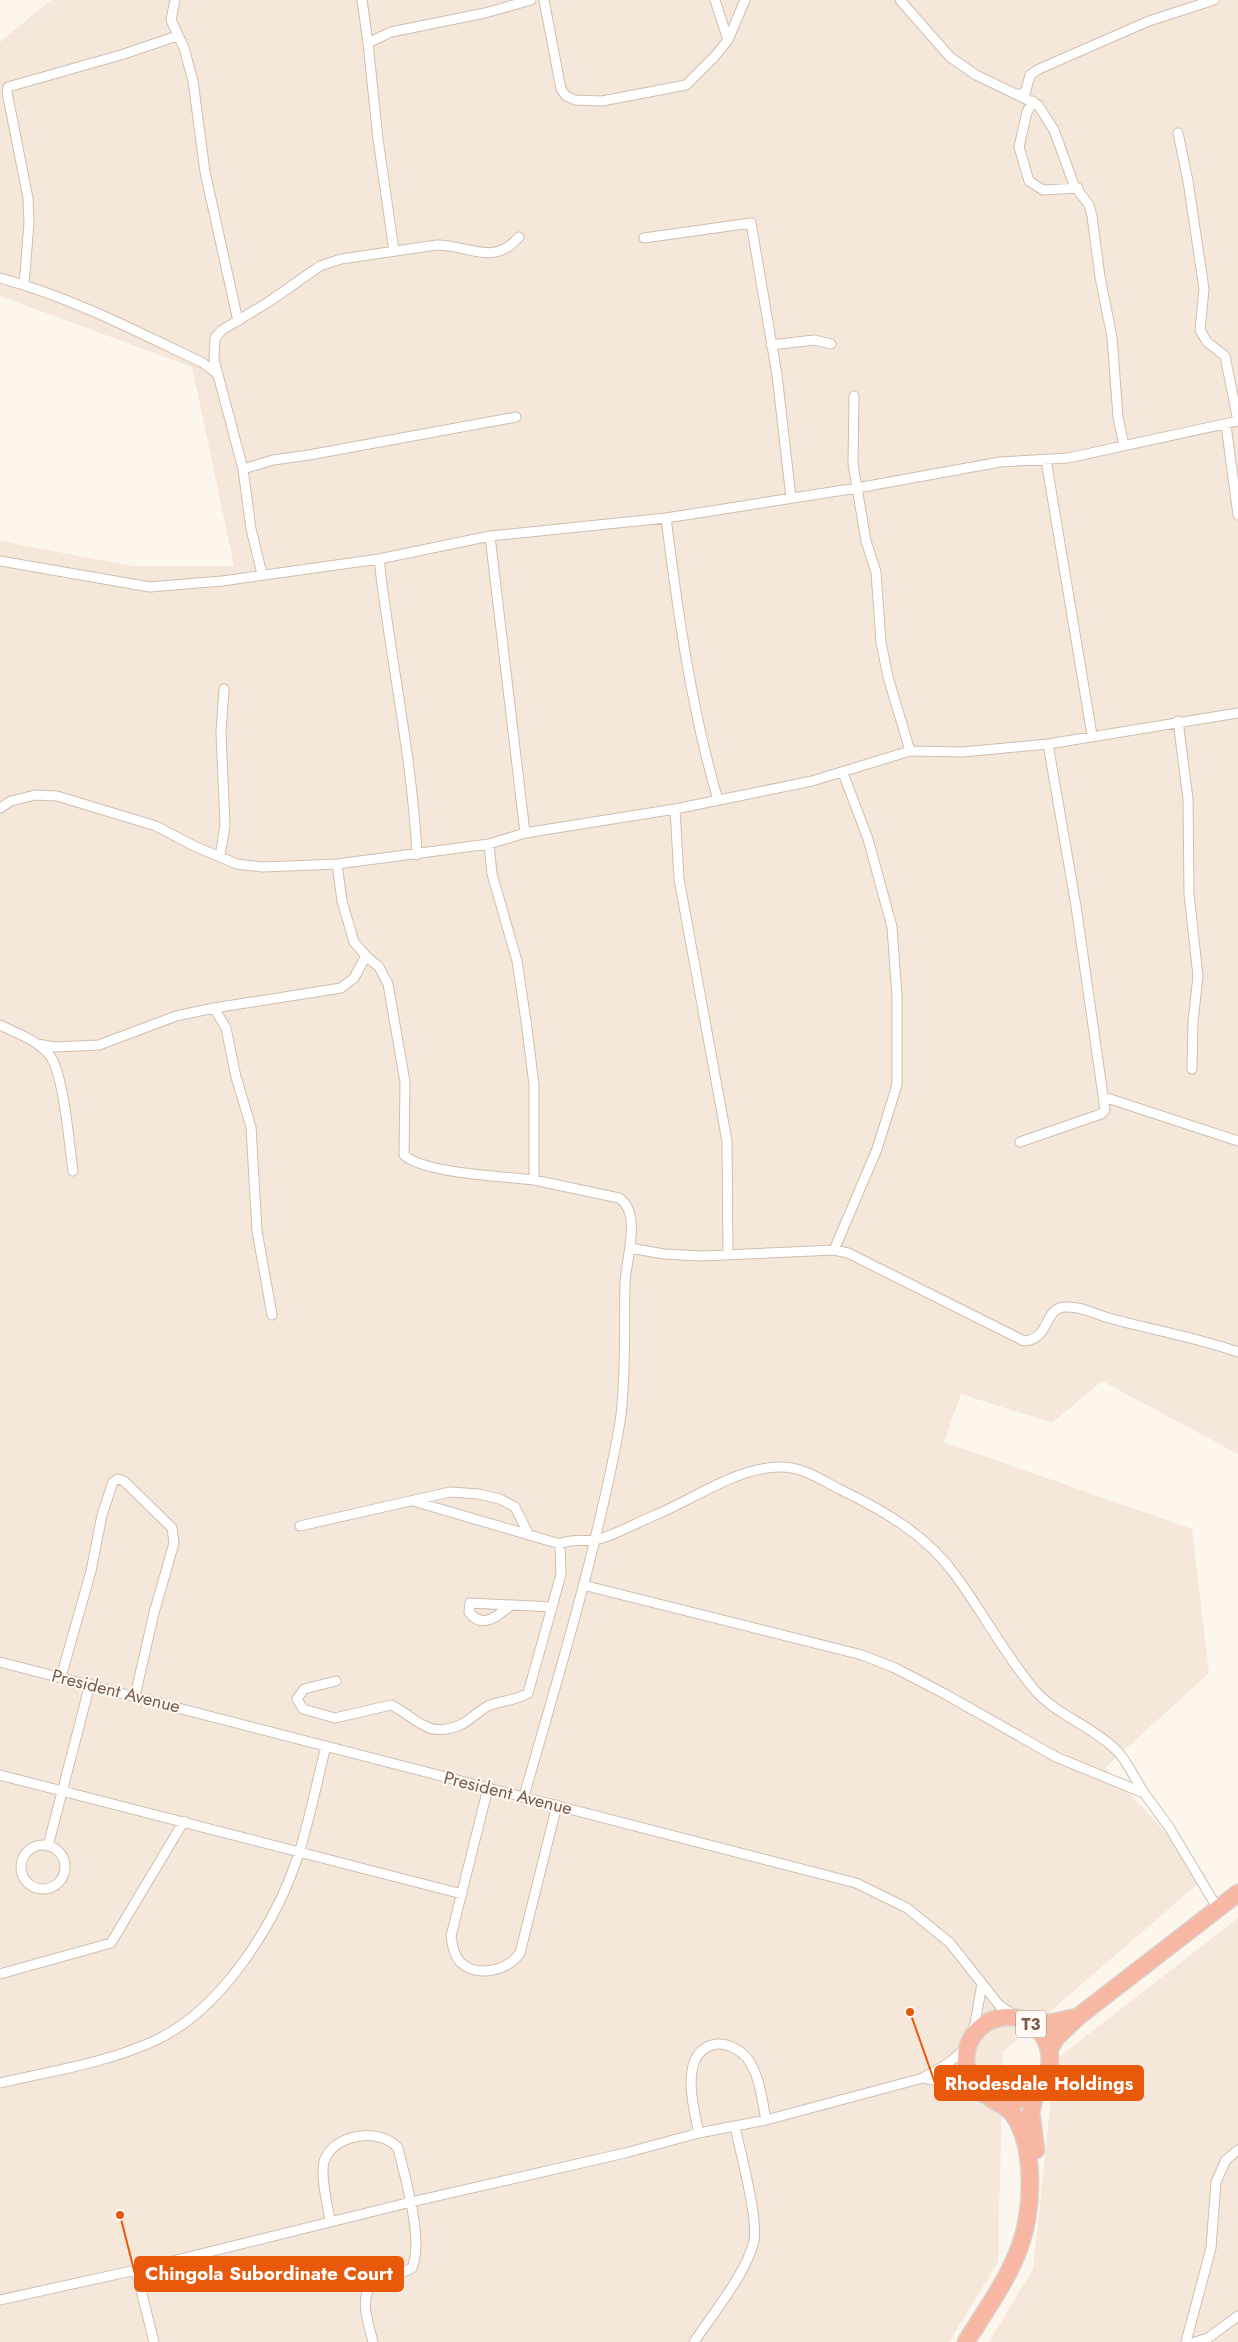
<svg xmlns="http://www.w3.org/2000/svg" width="1238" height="2342" font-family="Jost,sans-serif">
<rect width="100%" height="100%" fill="#fdf6ec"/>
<path fill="#f5e8da" d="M 51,0 L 1238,0 L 1238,1454 L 1102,1381 L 1052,1423 L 961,1394 L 944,1442 L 1192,1529 L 1209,1673 L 1105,1768 L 1207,1876 L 1003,2052 L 998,2262 L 949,2342 L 0,2342 L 0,541 L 131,566 L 234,566 L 192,367 L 0,296 L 0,42 Z
M 1238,1918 L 1238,2342 L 989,2342 L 1033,2269 L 1055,2060 Z"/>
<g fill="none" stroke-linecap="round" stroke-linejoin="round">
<g stroke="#d1beb0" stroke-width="11">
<path id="street" d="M 175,0 L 171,20 L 184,48 L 193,81 L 205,172 L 238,321
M 362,0 L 368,43
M 544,0 L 561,89 L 566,96 L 575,100 L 602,101 L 686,85 L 715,56 L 728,40 L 715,0
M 900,0 L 950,57 L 976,75 L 1038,105 L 1054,130 L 1074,185 L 1089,205 L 1092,216 L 1100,277 L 1112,337 L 1118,417 L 1124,446
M 728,40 L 745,0
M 1016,94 L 1025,94 L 1030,75 L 1039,69 L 1149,21 L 1214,0
M 1033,101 L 1027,112 L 1019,147 L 1029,181 L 1043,190 L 1078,188
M 1178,133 L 1188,181 L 1204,289 L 1200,330 L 1207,342 L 1225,356 L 1238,421
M 644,238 L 751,223 L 777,375 L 791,498
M 394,251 L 378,139 L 368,43 L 391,32 L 485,13 L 531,0
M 0,278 C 71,297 138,332 203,363 L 216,373
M 24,285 L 29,223 L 28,198 L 7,92 L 8,87 L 124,54 L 177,36
M 771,345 L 814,340 L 831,344
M 854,396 L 853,464 L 866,541 L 876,572 L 881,642 L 888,677 L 910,751
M 1226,425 L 1238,515
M 1046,460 L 1092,735
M 243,469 L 214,360 L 215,338 L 222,330 L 267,303 L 320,266 L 341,259 L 437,245 C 469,245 493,267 519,237
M 666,518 C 678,613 691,708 718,800
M 490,536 L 525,833
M 379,559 C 390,658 412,755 417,855
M 0,561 L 150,587 L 222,581 L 379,559 L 490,536 L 666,518 L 857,488 L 1000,462 L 1068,458 L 1238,421
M 262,574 L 251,529 L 243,469 L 273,460 L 309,455 L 516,417
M 1178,721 L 1188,799 L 1189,894 L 1198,976 L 1193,1022 L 1192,1069
M 0,808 L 11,801 L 35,795 L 57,796 L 156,826 L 194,846 L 237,864 L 263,867 L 337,864 L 489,844 L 525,833 L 675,809 L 812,781 L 910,751 L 963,752 L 1048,744 L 1238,713
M 675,809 L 679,879 L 727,1141 L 728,1255
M 489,844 L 492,874 L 517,961 L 526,1021 L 534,1085 L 534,1180 L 619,1198 C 642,1212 626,1260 625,1283 C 624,1328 626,1371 621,1415 C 614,1463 602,1509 591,1556 C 571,1636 547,1716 524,1796
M 220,857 L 225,825 L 221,732 L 224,689
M 337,864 L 342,901 L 354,942 L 366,956 L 379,967 L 388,984 L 405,1082 L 404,1155 C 425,1174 504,1176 534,1180
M 214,1008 L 341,988 L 354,978 L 366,956
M 0,1025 C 16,1033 34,1039 47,1052 C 64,1068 69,1145 73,1171
M 37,1044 L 55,1047 L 99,1045 L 176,1016 L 214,1008 L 226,1028 L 236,1077 L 251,1127 L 257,1231 L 272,1315
M 1104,1097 L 1238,1141
M 1020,1142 L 1101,1114 L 1105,1110 L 1076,906 L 1048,744
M 630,1248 L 664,1254 L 701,1256 L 834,1250 L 848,1253 L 1024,1341 C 1051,1339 1043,1308 1065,1307 C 1081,1306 1094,1314 1109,1318 C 1152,1330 1196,1337 1238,1352
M 834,1250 L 877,1149 L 897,1085 L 897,997 L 892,927 L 868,839 L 843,773
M 413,1501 L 560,1544 C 572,1538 582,1542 594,1540 C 608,1539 638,1522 653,1516 C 693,1500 735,1468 779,1467 C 801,1466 820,1479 839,1489 C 883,1510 927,1535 956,1576 C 983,1613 1004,1653 1033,1688 C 1055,1715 1091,1725 1115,1749 C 1127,1760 1135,1779 1144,1793
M 300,1526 L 450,1492 L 479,1494 L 500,1499 L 515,1507 L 528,1533
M 583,1585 L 862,1655 L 895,1668 L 945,1694 L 1056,1757 L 1144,1793 L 1169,1827 L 1218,1909
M 511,1605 C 498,1616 482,1630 469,1612 L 470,1603 L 552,1607 L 561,1574 L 560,1544
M 0,1662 L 856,1883 L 907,1908 L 950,1943 L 999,2005 L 1018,2018
M 61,1677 L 91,1571 L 102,1515 L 113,1482 L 118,1479 L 124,1481 L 172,1528 L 174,1543 L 154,1613 L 135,1696
M 336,1681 L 304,1689 L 297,1699 L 303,1709 L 335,1718 L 391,1705 C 418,1718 426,1739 460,1725 C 470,1721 478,1711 488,1706 C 501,1700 516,1701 528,1693 L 552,1607
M 0,1775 L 462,1894
M 488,1788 L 451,1936 C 452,1945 454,1955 460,1962 C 477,1978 507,1971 520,1953 L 557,1805
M21 1867a22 22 0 1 1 44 0a22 22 0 1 1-44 0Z
M 48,1846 L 90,1684
M 0,1974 L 111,1943 L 184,1821
M 973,2034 L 982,1984
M 923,2078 L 965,2086 L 983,2094
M 0,2083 C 51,2071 106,2063 154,2041 C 222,2010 277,1922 299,1853 C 310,1818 317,1781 326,1746
M 699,2133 C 693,2108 678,2049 717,2044 C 728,2043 740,2050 747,2058 C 760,2075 762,2100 766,2120
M 330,2221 C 328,2206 319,2172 325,2159 C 335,2134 380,2127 398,2148 C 405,2178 424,2240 412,2268 C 401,2274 390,2277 379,2281 C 355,2291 369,2324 373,2342
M 136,2270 L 154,2342
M 0,2300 L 136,2270 L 411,2202 L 625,2153 L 699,2133 L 766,2120 L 923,2078 L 947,2064 L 967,2048
M 694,2342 C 712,2315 748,2271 754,2240 C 758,2216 740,2152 735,2126
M 1186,2342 L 1211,2248 L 1216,2182 L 1226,2160 L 1238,2150
M 1195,2342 L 1208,2338 L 1238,2316"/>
</g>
<g stroke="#dad1cd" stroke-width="19">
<path id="highway" d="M966 2059a42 42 0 1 1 84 0a42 42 0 1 1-84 0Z
M 1027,2021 L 1049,2023 L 1077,2017
M 1049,2050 L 1056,2038 L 1079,2016 L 1238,1893
M 1036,2091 L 1031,2112 L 1036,2150
M 966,2342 C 985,2311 1008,2280 1020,2246 C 1033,2210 1036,2144 1012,2113 C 1007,2107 996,2102 990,2098"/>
</g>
<use href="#street" stroke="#fff" stroke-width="9"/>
<use href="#highway" stroke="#f7b7a3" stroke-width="16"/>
</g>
<g text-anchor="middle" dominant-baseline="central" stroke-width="4" stroke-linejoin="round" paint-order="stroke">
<rect fill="#fffaf3" stroke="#a28b7f" stroke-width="1" x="1016" y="2010.5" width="30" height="27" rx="4"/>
<g font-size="16" font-weight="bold" fill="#7a5c4d">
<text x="1031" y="2024">T3</text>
</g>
<g font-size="18" fill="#7a5c4d" stroke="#fffaf3">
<text transform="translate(116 1691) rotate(14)">President Avenue</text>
<text transform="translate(508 1793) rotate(14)">President Avenue</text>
</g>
</g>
<path fill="none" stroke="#e8590c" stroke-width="2" d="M910 2012L935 2083M120 2215L135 2274"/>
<g fill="#e8590c" stroke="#fffaf3" stroke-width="2">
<circle cx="910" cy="2012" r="5"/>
<circle cx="120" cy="2215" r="5"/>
</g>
<g fill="#e8590c" stroke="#e8590c" stroke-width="2">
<rect x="935" y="2066" width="208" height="34" rx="5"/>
<rect x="135" y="2257" width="268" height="34" rx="5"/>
</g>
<g font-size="19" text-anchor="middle" font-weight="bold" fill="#fff">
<text x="1039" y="2090">Rhodesdale Holdings</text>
<text x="269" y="2280">Chingola Subordinate Court</text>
</g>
</svg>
